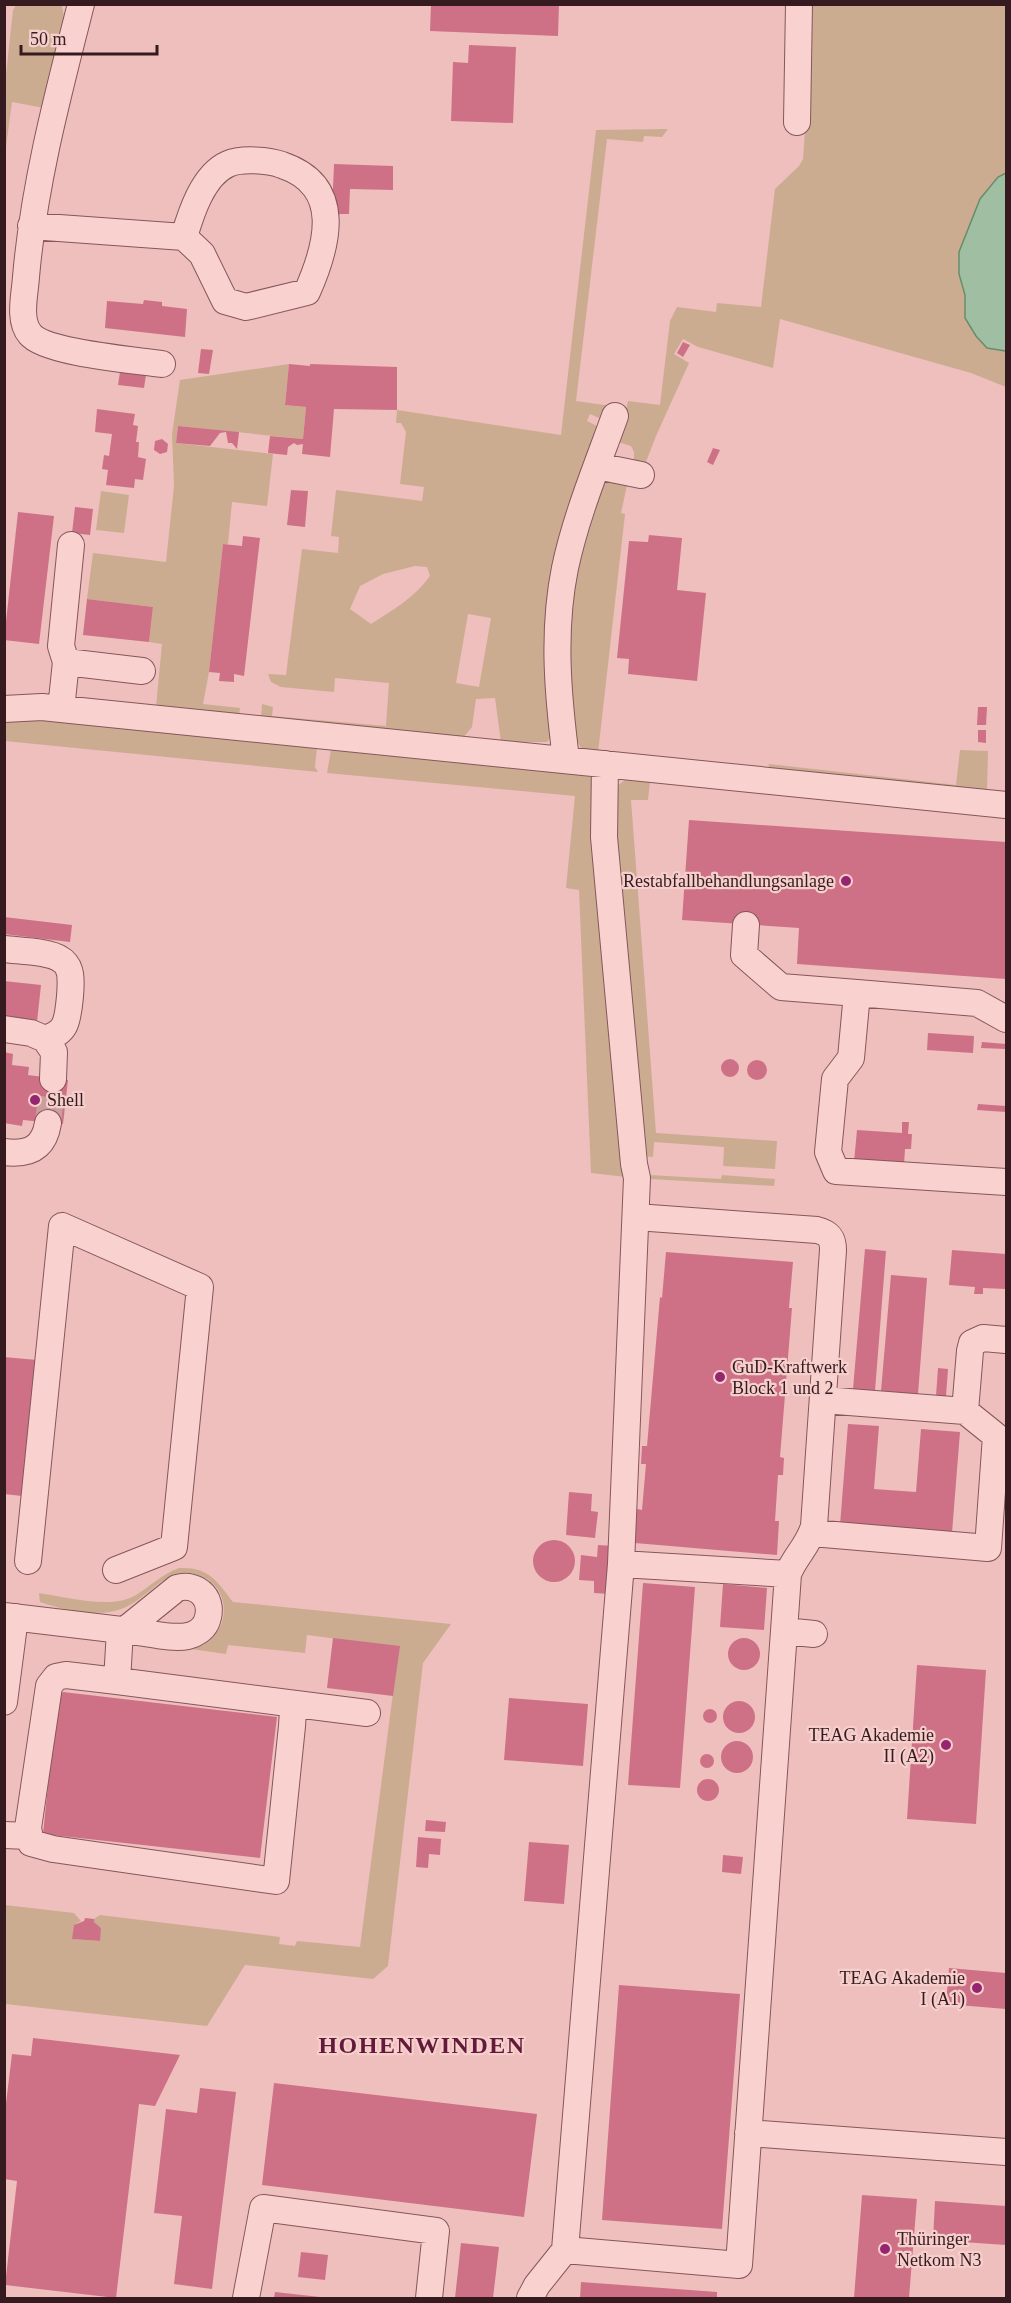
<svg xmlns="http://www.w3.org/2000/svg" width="1011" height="2303" font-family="'Times New Roman',serif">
<rect width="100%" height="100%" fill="#eebfbd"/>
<path fill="#ccac91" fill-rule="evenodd" d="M 16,5 L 62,5 L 65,24 L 44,108 L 12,102 L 5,154 L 5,84 L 13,10 Z
M 807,5 L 1006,5 L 1006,188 L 987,348 L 1006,351 L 1006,387 L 971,373 L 780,319 L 773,368 L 698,347 L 683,339 L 674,354 L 689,363 L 656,436 L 644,467 L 634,461 L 634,452 L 631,446 L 618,442 L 628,401 L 660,405 L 670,321 L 677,307 L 716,312 L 717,303 L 761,307 L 775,189 L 799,166 L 803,159 L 806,117 Z
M 668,129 L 662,137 L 644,136 L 643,142 L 607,139 L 576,401 L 611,406 L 606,421 L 590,414 L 587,421 L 599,427 L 588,472 L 554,733 L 547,742 L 501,742 L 495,698 L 476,699 L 472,727 L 462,739 L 261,718 L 262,704 L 273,707 L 272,716 L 386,726 L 389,683 L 335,678 L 334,692 L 281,687 L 271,682 L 268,674 L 286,675 L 302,549 L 338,553 L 339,537 L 331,536 L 336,490 L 422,501 L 424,487 L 400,484 L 406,432 L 401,423 L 396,423 L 397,410 L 561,435 L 596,130 ZM 415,566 L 427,567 L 430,576 C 415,597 393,610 371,624 L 350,609 L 360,586 L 383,574 ZM 468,614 L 491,618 L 479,687 L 456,683 Z
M 289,364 L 285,405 L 306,407 L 303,439 L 178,426 L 176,443 L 273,454 L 267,506 L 232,502 L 228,544 L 223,544 L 209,672 L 203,704 L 240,708 L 239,716 L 156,707 L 162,644 L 149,642 L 153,607 L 87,599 L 93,553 L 166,562 L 174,486 L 172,434 L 180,380 Z
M 601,480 L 627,485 L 621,513 L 625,514 L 598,753 L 583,751 L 572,733 L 566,657 L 576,567 Z
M 101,491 L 129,495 L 124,533 L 96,530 Z
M 42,716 L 317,747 L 315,767 L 318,772 L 5,741 L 4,718 Z
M 334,745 L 592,774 L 597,780 L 626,1177 L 591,1173 L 579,890 L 566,888 L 575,796 L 327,773 L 331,750 Z
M 960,750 L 988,751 L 987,789 L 983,796 L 768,770 L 769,764 L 956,785 Z
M 625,780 L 650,782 L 648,800 L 631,800 L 656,1133 L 777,1141 L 775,1169 L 723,1166 L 724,1147 L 654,1142 L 653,1157 L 644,1156 L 615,839 L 617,786 Z
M 649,1175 L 721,1179 L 722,1175 L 775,1179 L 774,1186 L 650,1179 Z
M 179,1568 C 209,1567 216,1580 233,1602 L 451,1624 L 423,1663 L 388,1966 L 373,1979 L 245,1965 L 207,2026 L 5,2004 L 5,1905 L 74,1913 L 81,1921 L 74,1925 L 73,1939 L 99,1941 L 101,1928 L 94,1922 L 94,1919 L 100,1915 L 280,1937 L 279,1944 L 295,1946 L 297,1941 L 360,1947 L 399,1647 L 307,1635 L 305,1653 L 228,1645 L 226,1654 L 191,1649 C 231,1641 237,1585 195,1574 C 164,1566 146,1603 118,1610 C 96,1617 62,1610 40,1602 L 39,1593 C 66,1597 112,1610 136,1595 C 151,1586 162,1574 179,1568 Z"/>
<path fill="#a0bfa2" stroke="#688d6c" stroke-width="1.5" d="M 1006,173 L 1006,351 L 987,348 L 976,336 L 965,318 L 965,295 L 959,274 L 959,252 L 980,199 L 998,177 Z"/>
<path fill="#ce7187" d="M 431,4 L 559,4 L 558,36 L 430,31 Z
M 469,45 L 516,47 L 513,123 L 451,121 L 453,62 L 468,63 Z
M 334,164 L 393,166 L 393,190 L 350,189 L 349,214 L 332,214 Z
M 144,300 L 162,302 L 162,306 L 187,309 L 185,337 L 105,328 L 107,301 L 143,304 Z
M 683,342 L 690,345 L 683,357 L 677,353 Z
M 201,349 L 213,350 L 209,374 L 198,373 Z
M 289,364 L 310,366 L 310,364 L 397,367 L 397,410 L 334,409 L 330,457 L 302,454 L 303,444 L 297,445 L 294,443 L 288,447 L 287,455 L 268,453 L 270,436 L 303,439 L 306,407 L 285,405 Z
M 120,372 L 146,375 L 144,388 L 118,385 Z
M 97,409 L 135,414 L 133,425 L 138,426 L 136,442 L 139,442 L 138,457 L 146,459 L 143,480 L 135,479 L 134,488 L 106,485 L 108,470 L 102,469 L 104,455 L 109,456 L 112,434 L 95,432 Z
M 178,426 L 239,432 L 237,449 L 232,443 L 228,443 L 226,432 L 220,433 L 210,446 L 176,443 Z
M 162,439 L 168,444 L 167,452 L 160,454 L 154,450 L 155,441 Z
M 713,448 L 720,450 L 713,465 L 707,462 Z
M 291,490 L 308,491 L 305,527 L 287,525 Z
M 75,507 L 93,509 L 90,535 L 72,533 Z
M 18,512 L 54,516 L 39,644 L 4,640 Z
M 649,535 L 682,538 L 677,590 L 706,593 L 697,681 L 628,674 L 629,659 L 617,658 L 629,541 L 648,542 Z
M 243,536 L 260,538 L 244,676 L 234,674 L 234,682 L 219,681 L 220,673 L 209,672 L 223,544 L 242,546 Z
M 87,599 L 153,607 L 149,642 L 83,635 Z
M 978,707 L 987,707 L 986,725 L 977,725 Z
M 978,730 L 986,730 L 986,743 L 978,742 Z
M 689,820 L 1006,842 L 1006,979 L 797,964 L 799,928 L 682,920 Z
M 4,917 L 72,925 L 70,942 L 4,934 Z
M 4,981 L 41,985 L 37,1022 L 4,1019 Z
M 928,1033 L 974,1036 L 973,1053 L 927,1050 Z
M 982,1042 L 1006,1044 L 1006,1049 L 981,1048 Z
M 4,1052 L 13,1054 L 12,1065 L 29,1067 L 28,1075 L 68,1080 L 63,1124 L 23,1120 L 22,1126 L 4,1123 Z
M721 1068a9 9 0 1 1 18 0a9 9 0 1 1-18 0Z
M747 1070a10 10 0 1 1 20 0a10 10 0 1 1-20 0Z
M 978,1104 L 1006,1106 L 1006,1112 L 977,1110 Z
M 902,1122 L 909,1122 L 908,1134 L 912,1134 L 911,1149 L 905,1149 L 904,1165 L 854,1162 L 857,1130 L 902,1133 Z
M 865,1249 L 886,1251 L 875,1391 L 853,1389 Z
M 952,1250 L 1006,1254 L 1006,1289 L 983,1288 L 983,1294 L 974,1294 L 975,1287 L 949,1285 Z
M 666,1252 L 793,1262 L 789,1308 L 792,1308 L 780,1457 L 784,1458 L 783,1475 L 778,1475 L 775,1521 L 779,1521 L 777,1555 L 635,1543 L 637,1509 L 642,1510 L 646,1464 L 641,1464 L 642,1446 L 647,1446 L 660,1297 L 662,1298 Z
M 891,1275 L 927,1278 L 918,1394 L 881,1391 Z
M 4,1357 L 37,1360 L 22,1496 L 4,1494 Z
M 938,1368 L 948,1369 L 946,1396 L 936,1396 Z
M 848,1424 L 879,1426 L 874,1489 L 916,1492 L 921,1429 L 960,1432 L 952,1533 L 840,1525 Z
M 569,1492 L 592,1494 L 591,1511 L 598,1512 L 595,1538 L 566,1535 Z
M533 1561a21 21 0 1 1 42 0a21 21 0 1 1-42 0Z
M 598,1545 L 614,1546 L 610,1594 L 594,1593 L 594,1581 L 579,1580 L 581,1555 L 597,1557 Z
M 643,1583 L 695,1587 L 680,1788 L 628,1785 Z
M 723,1584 L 767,1588 L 764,1630 L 720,1627 Z
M 333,1638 L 400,1646 L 393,1696 L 327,1688 Z
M728 1654a16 16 0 1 1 32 0a16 16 0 1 1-32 0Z
M 917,1665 L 986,1670 L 976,1824 L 907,1819 Z
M 63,1692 L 277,1717 L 260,1858 L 43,1834 L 57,1698 Z
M 509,1698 L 588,1704 L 583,1766 L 504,1760 Z
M723 1717a16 16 0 1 1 32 0a16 16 0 1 1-32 0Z
M703 1716a7 7 0 1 1 14 0a7 7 0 1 1-14 0Z
M721 1757a16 16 0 1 1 32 0a16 16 0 1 1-32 0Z
M700 1761a7 7 0 1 1 14 0a7 7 0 1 1-14 0Z
M697 1790a11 11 0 1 1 22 0a11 11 0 1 1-22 0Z
M 426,1820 L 446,1822 L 445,1832 L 425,1831 Z
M 418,1837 L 441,1839 L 440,1855 L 429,1854 L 428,1868 L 416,1867 Z
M 529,1842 L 569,1845 L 564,1904 L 524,1901 Z
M 723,1855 L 743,1857 L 741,1874 L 722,1872 Z
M 85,1918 L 94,1919 L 94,1922 L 101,1928 L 100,1941 L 72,1939 L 74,1925 L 84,1921 Z
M 949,1968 L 1006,1973 L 1006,2009 L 946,2004 Z
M 619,1985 L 740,1994 L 722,2229 L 602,2220 Z
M 33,2038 L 180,2055 L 155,2106 L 139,2104 L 116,2298 L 5,2285 L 17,2181 L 4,2179 L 4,2120 L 12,2054 L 31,2056 Z
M 274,2083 L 537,2114 L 524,2217 L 262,2185 Z
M 200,2088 L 236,2092 L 212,2289 L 174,2284 L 182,2216 L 154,2213 L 166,2109 L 197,2113 Z
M 862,2195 L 917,2199 L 909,2298 L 854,2298 Z
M 935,2201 L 1006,2206 L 1006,2245 L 933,2240 Z
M 461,2243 L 499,2247 L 493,2298 L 455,2298 Z
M 301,2252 L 328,2255 L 325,2280 L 298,2277 Z
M 581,2282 L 717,2292 L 717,2298 L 580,2298 Z
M 275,2292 L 320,2297 L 319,2298 L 274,2298 Z"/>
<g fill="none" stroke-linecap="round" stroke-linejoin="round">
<path stroke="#c99e9d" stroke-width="26" stroke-dasharray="26 13" stroke-linecap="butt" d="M 48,1123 L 53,1079"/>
<g stroke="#86565b" stroke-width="28">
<path id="minor" d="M 81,4 C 58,94 34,184 26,277 C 25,294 18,320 30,334 C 45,353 135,360 162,364
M 797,122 L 799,4
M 31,226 L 184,237 L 202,254 L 225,301 L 246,307 L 307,292 C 328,245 344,186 282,165 C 269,160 241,158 228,164 C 203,175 191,213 184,237
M 597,466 L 641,475
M 66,662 L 142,671
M 4,709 L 42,707 L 61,709 L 1006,805
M 61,709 L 66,662 L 61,646 L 71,545
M 566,759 C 558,696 552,632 565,568 C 576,516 597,466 615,416
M 746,925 L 744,955 L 781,987 L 857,993
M 4,949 C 19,951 48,951 60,959 C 64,961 68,966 69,970 C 73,978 69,1017 64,1026 C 60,1033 53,1036 45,1039 L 31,1033 L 4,1029
M 1006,1019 L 977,1003 L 857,993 L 851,1058 L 835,1079 L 828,1152 L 836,1171 L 1006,1182
M 45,1039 L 54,1052 L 53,1079
M 4,1152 C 29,1155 44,1148 48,1123
M 965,1411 L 970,1351 L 972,1343 L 983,1338 L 1006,1340
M 812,1533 L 988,1548 L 996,1436 L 965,1411 L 823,1400
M 28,1561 L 62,1226 L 200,1287 L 174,1547 L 116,1570
M 621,1564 L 788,1574 C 795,1556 809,1545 814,1526 L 833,1250 C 833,1238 829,1233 817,1230 L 636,1217
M 788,1574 L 784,1631 L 814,1634
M 4,1616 C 49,1621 93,1627 138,1632 C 153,1634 173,1639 188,1636 C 196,1634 203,1629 206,1623 C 216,1600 198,1582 177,1588 L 125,1630
M 117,1681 L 66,1675 L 56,1677 L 49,1686 L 28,1828 L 31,1843 L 53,1849 L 276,1881 L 292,1726 L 293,1710 L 288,1703 L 117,1681 L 120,1630
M 4,1702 L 15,1617
M 288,1703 L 367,1713
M 4,1835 L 29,1836
M 748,2133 L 1006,2152
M 565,2250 L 621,1564 L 637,1178 L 634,1164 L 604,837 L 605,764
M 246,2298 L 263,2208 L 436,2231 L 429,2298
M 530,2298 L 537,2285 L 565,2250 L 739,2265 L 784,1631"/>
</g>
<use href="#minor" stroke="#f9d2d0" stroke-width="26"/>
</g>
<g fill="#96256f" stroke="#f6cfcc" stroke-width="2">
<circle cx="846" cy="881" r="6"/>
<circle cx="35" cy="1100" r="6"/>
<circle cx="720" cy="1377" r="6"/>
<circle cx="946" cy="1745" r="6"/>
<circle cx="977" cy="1988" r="6"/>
<circle cx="885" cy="2249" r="6"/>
</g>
<g text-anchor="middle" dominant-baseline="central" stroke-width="4.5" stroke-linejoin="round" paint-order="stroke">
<g font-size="18" fill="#351b1f" stroke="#f6cfcc" text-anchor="end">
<text x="834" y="881">Restabfallbehandlungsanlage</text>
<text x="47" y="1100" text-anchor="start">Shell</text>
<text x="732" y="1367" text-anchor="start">GuD-Kraftwerk<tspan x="732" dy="21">Block 1 und 2</tspan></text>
<text x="934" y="1735">TEAG Akademie<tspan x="934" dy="21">II (A2)</tspan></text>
<text x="965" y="1978">TEAG Akademie<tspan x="965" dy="21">I (A1)</tspan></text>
<text x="897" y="2239" text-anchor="start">Thüringer<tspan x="897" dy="21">Netkom N3</tspan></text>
</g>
<g font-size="24" font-weight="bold" letter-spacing="1.5" fill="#62193a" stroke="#f6cfcc">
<text x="422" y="2045">HOHENWINDEN</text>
</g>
</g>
<rect width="1011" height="2303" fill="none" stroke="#351b1f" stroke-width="12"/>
<path d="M21 45v9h136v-9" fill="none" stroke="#351b1f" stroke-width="3"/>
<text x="30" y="45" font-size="18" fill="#351b1f" stroke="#f6cfcc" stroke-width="4.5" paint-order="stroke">50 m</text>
</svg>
